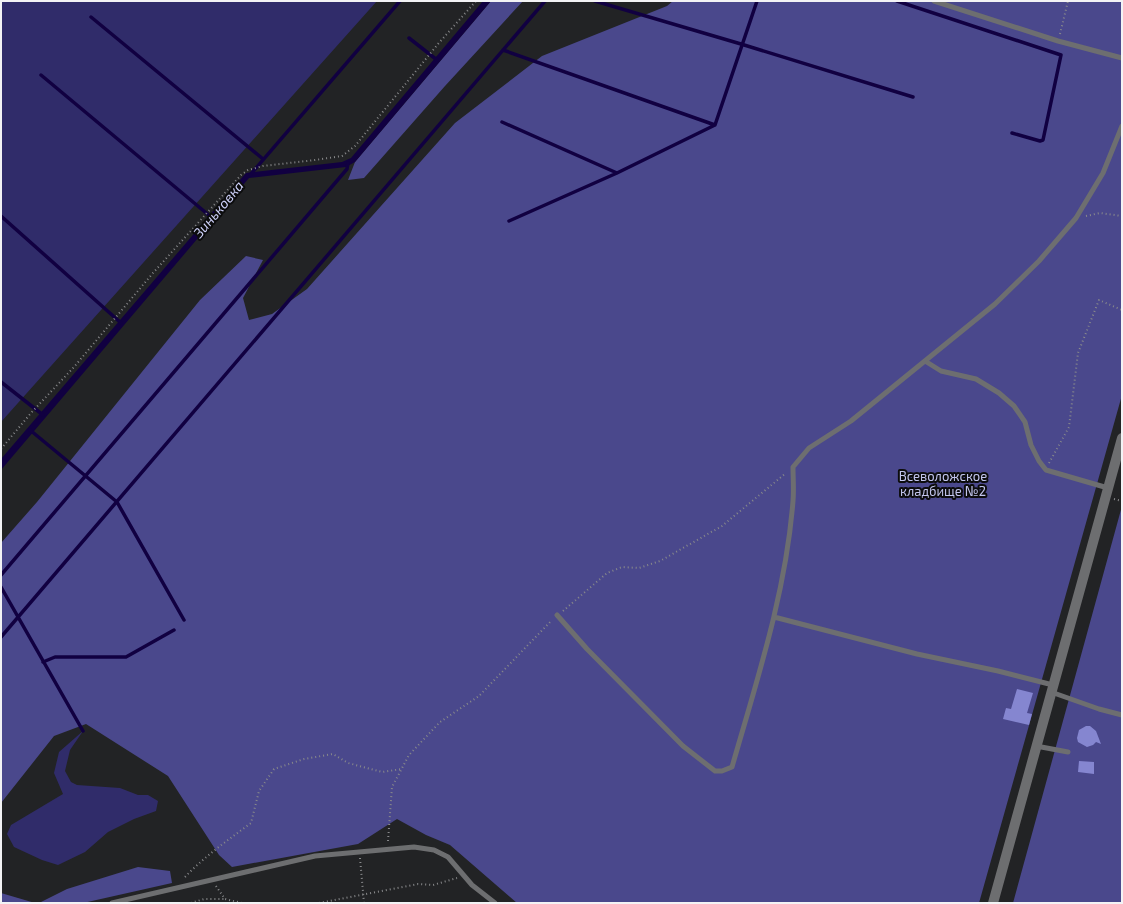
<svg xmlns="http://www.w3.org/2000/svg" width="1123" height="904" font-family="'Exo 2',sans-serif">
<rect width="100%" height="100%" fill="#222325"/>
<path fill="#302c6a" d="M 1,1 L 377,1 L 1,422 Z
M 83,731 L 70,750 L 65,771 L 71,782 L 77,785 L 120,788 L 138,795 L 148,795 L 158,801 L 156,811 L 134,819 L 108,832 L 85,852 L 58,865 L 42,860 L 14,847 L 7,834 L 11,825 L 63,794 L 54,773 L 59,752 Z"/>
<path fill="#4a488c" d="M 491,1 L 523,1 L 445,86 L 364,178 L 348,180 L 355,162 Z
M 673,1 L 1122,1 L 1122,395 L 979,903 L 517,903 L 450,845 L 426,835 L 397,819 L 358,844 L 232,867 L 219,855 L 168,776 L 86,724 L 54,736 L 1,803 L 1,543 L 37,502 L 200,300 L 246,256 L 263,260 L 243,298 L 249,320 L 272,314 L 307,289 L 455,123 L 542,56 L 667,6 Z
M 1122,506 L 1122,903 L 1013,903 Z
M 138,867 L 170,871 L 172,883 L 83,903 L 39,903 L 67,889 Z
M 1,893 L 35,903 L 1,903 Z"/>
<path fill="#110041" d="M 483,1 L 491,1 L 355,162 L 346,167 L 249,178 L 1,470 L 1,459 L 246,173 L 342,162 L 351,158 Z"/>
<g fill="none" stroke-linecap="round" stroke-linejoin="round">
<path stroke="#110041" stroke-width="3.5" d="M 595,1 L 741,44 L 913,97
M 897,1 L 1061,55 L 1043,140 L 1040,141 L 1012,133
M 91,17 L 263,159
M 409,38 L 437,60
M 503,50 L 715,125
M 41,75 L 211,217
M 502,122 L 617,173
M 250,175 L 400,1
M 1,216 L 121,323
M 509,221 L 617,173 L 715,125 L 757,1
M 1,382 L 43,415
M 30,430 L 117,502 L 184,620
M 1,575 L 347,169 L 348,163
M 1,587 L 83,731
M 1,637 L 545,1
M 43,662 L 55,657 L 126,657 L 174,630"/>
</g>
<path fill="#8586d0" d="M 1017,689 L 1033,693 L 1027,713 L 1032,714 L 1029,725 L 1003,719 L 1006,708 L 1011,709 Z
M 1086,726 L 1090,726 L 1096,731 L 1101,744 L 1096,742 L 1093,745 L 1087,747 L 1078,742 L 1077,738 L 1079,730 Z
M 1079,761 L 1094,762 L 1094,774 L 1078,772 Z"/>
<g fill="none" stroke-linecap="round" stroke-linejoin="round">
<path stroke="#88898b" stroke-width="2" stroke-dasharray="1 3" stroke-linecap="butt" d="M 1060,34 L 1068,1
M 1086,216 L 1100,213 L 1122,216
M 1,449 L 31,413 L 74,367 L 153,273 L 241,175 L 248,170 L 263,166 L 315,160 L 342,156 L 355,146 L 438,44 L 476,1
M 1049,463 L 1069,427 L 1078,353 L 1099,300 L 1122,310
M 1114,499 L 1122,501
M 563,611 L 607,573 L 622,567 L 639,568 L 660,561 L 722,526 L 786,473
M 388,841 L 392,787 L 409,755 L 440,722 L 479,696 L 552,620
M 360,858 L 364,903
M 185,877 C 205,856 228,840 251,823 L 259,791 L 274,769 L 304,759 L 333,754 L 348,763 L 382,772 L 402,769
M 216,886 L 225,899 L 242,903
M 191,903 L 204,899 L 225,899
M 319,903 L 418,884 L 433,885 L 457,878"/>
<path stroke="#6d6e70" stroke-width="5" d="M 934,1 L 1058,41 L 1122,58
M 925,361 L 941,371 L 976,379 L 999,393 L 1014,406 L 1025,422 L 1031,445 L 1039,461 L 1046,470 L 1108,488
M 557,615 L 587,649 L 683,746 L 715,771 L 722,771 L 732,767 C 757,680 786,592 793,501 C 794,490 793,478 793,467 L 809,448 L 851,421 L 995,304 L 1039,261 L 1076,218 L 1103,173 L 1122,126
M 774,617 L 917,654 L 998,671 L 1053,685
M 1051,692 L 1099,709 L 1122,715
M 1036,746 L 1068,752
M 112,903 L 315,856 L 414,847 L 434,850 L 448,857 L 472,885 L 495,903"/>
<path stroke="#6d6e70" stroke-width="10" d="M 993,903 L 1122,438"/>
</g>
<g text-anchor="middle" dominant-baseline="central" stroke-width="4" stroke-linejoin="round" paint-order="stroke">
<g font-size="13" fill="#c3c6ee" stroke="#0c0c0d">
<text x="943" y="476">Всеволожское<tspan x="943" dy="15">кладбище №2</tspan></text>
</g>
<g font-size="14" font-style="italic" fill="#cdd0f8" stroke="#0c0c0d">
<text transform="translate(218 209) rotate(-50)">Зиньковка</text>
</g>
</g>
<rect width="1123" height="904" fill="none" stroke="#f3f3f5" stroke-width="4"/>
</svg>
